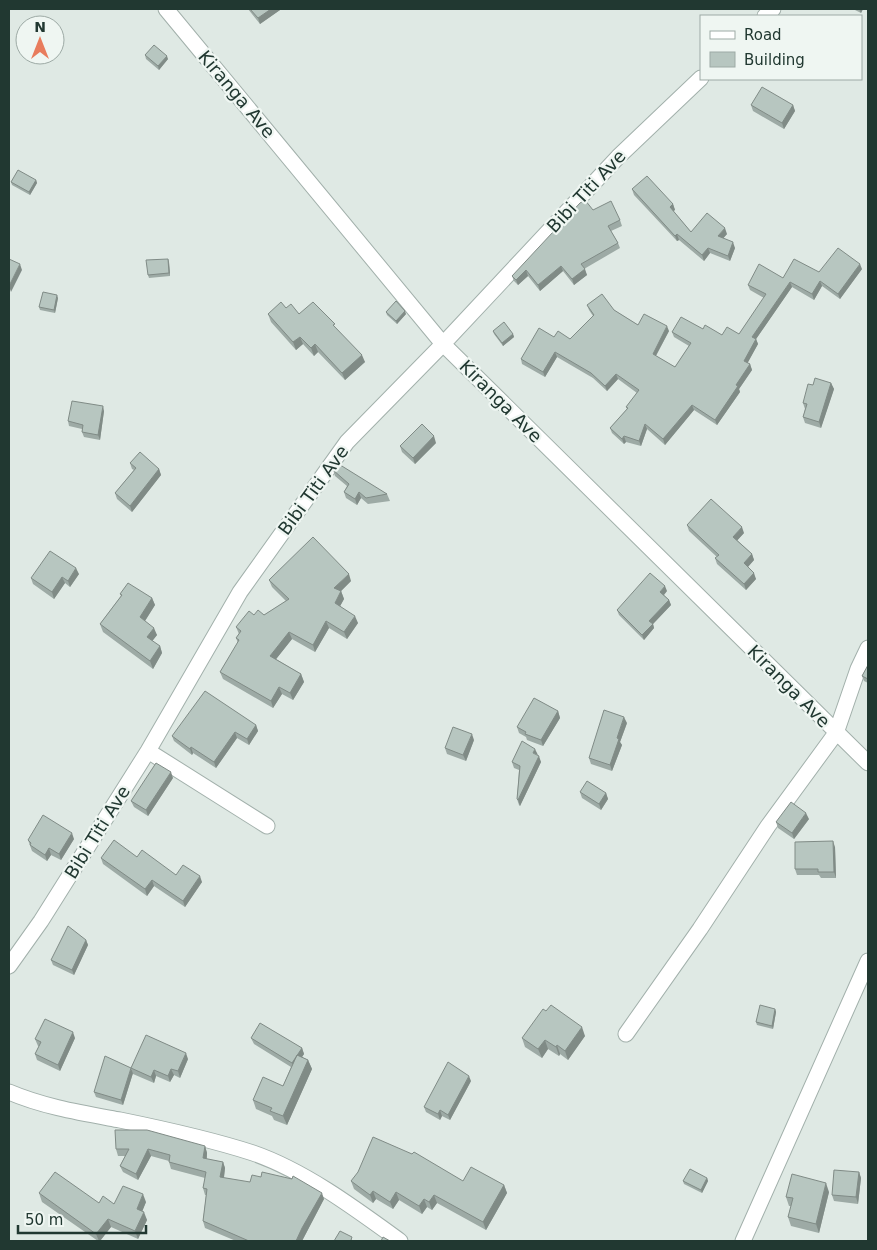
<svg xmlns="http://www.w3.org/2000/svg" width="877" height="1250" font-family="'DejaVu Sans',sans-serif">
<rect width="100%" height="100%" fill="#dfe9e4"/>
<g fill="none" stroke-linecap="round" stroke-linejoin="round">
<g stroke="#a2b0ab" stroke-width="17">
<path id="street" d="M 166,9 L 443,344 L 868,763
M 765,16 L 773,9
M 148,751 L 267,826
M 9,966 L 41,921 L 148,751 L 240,592 L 347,442 L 443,344 L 618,157 L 701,78
M 626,1034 L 700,929 L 768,826 L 836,733 L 858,669 L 868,648
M 9,1092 C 44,1107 82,1113 120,1120 C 164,1129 210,1139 253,1153 C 305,1171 356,1209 400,1241
M 743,1241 L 868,961"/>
</g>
<use href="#street" stroke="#fff" stroke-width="15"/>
</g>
<path fill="#9daaa5" d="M 248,9 L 279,9 L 280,10 L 260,24 Z
M 853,9 L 863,9 L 861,13 Z
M 145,55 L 168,59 L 159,70 L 146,59 Z
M 751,105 L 793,105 L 795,111 L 784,129 L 753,111 Z
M 36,180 L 37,183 L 30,195 L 12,185 L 11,182 Z
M 632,189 L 673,204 L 675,210 L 673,211 L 691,232 L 727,234 L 723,238 L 735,248 L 730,261 L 710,253 L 704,261 L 679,240 L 677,241 L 634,195 Z
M 593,210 L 620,220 L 622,226 L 611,231 L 618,243 L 620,248 L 584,269 L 587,275 L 574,285 L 563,271 L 540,291 L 528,276 L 518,285 L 514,281 L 512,276 Z
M 168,259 L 169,262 L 170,276 L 149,278 L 148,275 Z
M 862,269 L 840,299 L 822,286 L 814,300 L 792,287 L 756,339 L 758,344 L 747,363 L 750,364 L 752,370 L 739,389 L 740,392 L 717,425 L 694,410 L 665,445 L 647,429 L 641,446 L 626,442 L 624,444 L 612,433 L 610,428 L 627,409 L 626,407 L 637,393 L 618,379 L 607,391 L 593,378 L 557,357 L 545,377 L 522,364 L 521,359 L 554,337 L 570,339 L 593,316 L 589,310 L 587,305 L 614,310 L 638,325 L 669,331 L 656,356 L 675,367 L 689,346 L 674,337 L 672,332 L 703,329 L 722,335 L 739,334 L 764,298 L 750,290 L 748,285 L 783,278 L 819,272 Z
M 58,298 L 55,313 L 40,310 L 39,307 Z
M 286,308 L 336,328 L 365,362 L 345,380 L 318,352 L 314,356 L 303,344 L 296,350 L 271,322 L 268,314 Z
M 386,312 L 406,314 L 397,324 L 387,315 Z
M 493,331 L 513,334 L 514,337 L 503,346 L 494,334 Z
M 831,383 L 834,389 L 821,428 L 805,423 L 803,417 L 805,409 L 803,403 L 813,385 Z
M 104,411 L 100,440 L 84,437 L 82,432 L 82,429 L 69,426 L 68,421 Z
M 436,443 L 415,464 L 402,452 L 400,446 Z
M 130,463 L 159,469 L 161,475 L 132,512 L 117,499 L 115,493 L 134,470 L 132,469 Z
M 333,470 L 387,494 L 390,501 L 368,504 L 361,498 L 357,505 L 346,498 L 344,492 L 347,486 L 335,476 Z
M 687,525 L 744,533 L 737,540 L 752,554 L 754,560 L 748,567 L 756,579 L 746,590 L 717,564 L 715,558 L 717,557 L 689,531 Z
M 79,574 L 70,587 L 65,583 L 54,599 L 33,584 L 31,578 Z
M 269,580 L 351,581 L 341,591 L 344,599 L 340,606 L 358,623 L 347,639 L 329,628 L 315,652 L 292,639 L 276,659 L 301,674 L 304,682 L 293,700 L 282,694 L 273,708 L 223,679 L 220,672 L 238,643 L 236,638 L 239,634 L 236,627 L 254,615 L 264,615 L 286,601 L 272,587 Z
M 667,591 L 664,595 L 669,600 L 671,605 L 653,624 L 654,628 L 644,640 L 619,615 L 617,610 Z
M 120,594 L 152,598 L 155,605 L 145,621 L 157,635 L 152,641 L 160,646 L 162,653 L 153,669 L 103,632 L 100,624 L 121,596 Z
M 868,665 L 868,683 L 864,681 L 862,676 Z
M 558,711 L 560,718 L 543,746 L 527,740 L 526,737 L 519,733 L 517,727 Z
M 627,723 L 620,742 L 622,745 L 612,771 L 591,764 L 589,758 Z
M 256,725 L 258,731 L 249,745 L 237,738 L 216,768 L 193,753 L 192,755 L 174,741 L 172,736 Z
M 474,740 L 466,761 L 447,754 L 445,748 Z
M 537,755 L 541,762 L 520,806 L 519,805 L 517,799 L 519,770 L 514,768 L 512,762 Z
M 173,778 L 148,816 L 134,807 L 131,801 Z
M 580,792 L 606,793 L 608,799 L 601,810 L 582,798 Z
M 809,819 L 794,839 L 778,828 L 776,822 Z
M 74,839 L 61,860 L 51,855 L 47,861 L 32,851 L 28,840 Z
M 835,847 L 836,878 L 821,878 L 819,875 L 797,875 L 795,869 Z
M 137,857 L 176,875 L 202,882 L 185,907 L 154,886 L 147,896 L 103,864 L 101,858 Z
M 86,940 L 88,945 L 74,975 L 53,965 L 51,960 Z
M 775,1009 L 776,1012 L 773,1029 L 757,1025 L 756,1022 Z
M 546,1011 L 585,1036 L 568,1060 L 560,1054 L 559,1056 L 548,1049 L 542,1058 L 525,1047 L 522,1038 Z
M 75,1038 L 60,1071 L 37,1060 L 35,1054 L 39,1046 L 38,1046 L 35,1039 Z
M 251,1038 L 302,1048 L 304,1054 L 302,1057 L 308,1060 L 312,1069 L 287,1125 L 274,1120 L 272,1116 L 256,1109 L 253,1100 L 283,1086 L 291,1067 L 254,1044 Z
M 188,1059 L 180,1078 L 174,1075 L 170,1082 L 156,1076 L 154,1083 L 133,1074 L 131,1068 Z
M 133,1073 L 123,1105 L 96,1097 L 94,1092 Z
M 471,1081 L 450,1120 L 442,1116 L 440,1120 L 426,1112 L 424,1107 Z
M 205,1146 L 207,1153 L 207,1159 L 223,1162 L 225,1168 L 224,1178 L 324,1199 L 302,1241 L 236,1241 L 205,1228 L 203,1221 L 206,1195 L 205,1195 L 203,1188 L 205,1178 L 171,1169 L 169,1162 L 169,1161 L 151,1156 L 138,1180 L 123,1172 L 120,1166 L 125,1156 L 118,1156 L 116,1149 Z
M 859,1172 L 861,1178 L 858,1204 L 834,1201 L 832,1195 Z
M 707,1178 L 708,1181 L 702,1193 L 684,1184 L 683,1181 Z
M 351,1181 L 463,1181 L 504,1185 L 507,1193 L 486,1230 L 437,1203 L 432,1210 L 427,1207 L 422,1214 L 399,1200 L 393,1209 L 376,1199 L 373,1203 L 354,1189 Z
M 829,1192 L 819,1233 L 791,1226 L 788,1217 L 791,1206 L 789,1206 L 786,1197 Z
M 39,1193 L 99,1203 L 114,1204 L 146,1202 L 142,1211 L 147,1220 L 138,1239 L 111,1227 L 100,1241 L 98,1241 L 42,1202 Z"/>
<path fill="#808b86" d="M 271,9 L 279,9 L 280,10 L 260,24 L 258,18 Z
M 859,9 L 863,9 L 861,13 Z
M 167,56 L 168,59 L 159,70 L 158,66 Z
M 793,105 L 795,111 L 784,129 L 782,123 Z
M 36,180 L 37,183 L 30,195 L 29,192 Z
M 673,204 L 675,210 L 672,212 L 670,207 Z
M 725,228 L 727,234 L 720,242 L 718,236 Z
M 677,234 L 679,240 L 677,241 L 675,236 Z
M 733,242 L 735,248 L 730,261 L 728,256 Z
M 708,248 L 710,253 L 704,261 L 702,255 Z
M 168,259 L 169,262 L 170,276 L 169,273 Z
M 20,264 L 22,270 L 11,292 L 9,286 Z
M 860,264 L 862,269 L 840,299 L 838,294 Z
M 561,266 L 563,271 L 540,291 L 538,285 Z
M 585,269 L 587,275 L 574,285 L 572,279 Z
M 526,270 L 528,276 L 518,285 L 516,280 Z
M 820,281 L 822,286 L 814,300 L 812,294 Z
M 790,282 L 792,287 L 754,342 L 752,337 Z
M 57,295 L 58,298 L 55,313 L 54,310 Z
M 405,311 L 406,314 L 397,324 L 396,321 Z
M 667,326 L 669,331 L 654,359 L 653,354 Z
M 513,334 L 514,337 L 503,346 L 502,343 Z
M 300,337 L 303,344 L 296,350 L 293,342 Z
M 756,339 L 758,344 L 746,366 L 744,361 Z
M 315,344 L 318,352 L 314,356 L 311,348 Z
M 555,352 L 557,357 L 545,377 L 543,372 Z
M 362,355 L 365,362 L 345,380 L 342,373 Z
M 750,364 L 752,370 L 739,389 L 740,392 L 717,425 L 715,420 L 736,385 Z
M 616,374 L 618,379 L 607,391 L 605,386 Z
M 831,383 L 834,389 L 821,428 L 819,422 Z
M 692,405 L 694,410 L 665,445 L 663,439 Z
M 103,406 L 104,411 L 100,440 L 98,435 Z
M 645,424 L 647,429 L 641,446 L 639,441 Z
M 434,436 L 436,443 L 415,464 L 413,458 Z
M 624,436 L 626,442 L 624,444 L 622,439 Z
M 159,469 L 161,475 L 132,512 L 130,506 Z
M 359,492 L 361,498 L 357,505 L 355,499 Z
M 742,527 L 744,533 L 735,543 L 733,537 Z
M 752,554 L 754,560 L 746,569 L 744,563 Z
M 76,568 L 79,574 L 70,587 L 68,581 Z
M 754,573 L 756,579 L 746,590 L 744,584 Z
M 349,574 L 351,581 L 337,595 L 334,588 Z
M 62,577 L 65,583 L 54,599 L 52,592 Z
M 665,586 L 667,591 L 662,597 L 660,592 Z
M 341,591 L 344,599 L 338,610 L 335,603 Z
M 152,598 L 155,605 L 143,624 L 140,617 Z
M 669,600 L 671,605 L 653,624 L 654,628 L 644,640 L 642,635 L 649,621 Z
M 355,616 L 358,623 L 347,639 L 344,632 Z
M 326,621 L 329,628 L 315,652 L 313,645 Z
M 154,628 L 157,635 L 150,644 L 147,637 Z
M 289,632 L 292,639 L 273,663 L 270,656 Z
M 160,646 L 162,653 L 153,669 L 150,661 Z
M 301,674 L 304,682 L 293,700 L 290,693 Z
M 279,687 L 282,694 L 273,708 L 271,701 Z
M 558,711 L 560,718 L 543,746 L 541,740 Z
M 624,717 L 627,723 L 620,742 L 622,745 L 612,771 L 610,765 L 617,738 Z
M 256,725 L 258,731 L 249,745 L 247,739 Z
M 235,732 L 237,738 L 216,768 L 214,762 Z
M 472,734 L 474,740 L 466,761 L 463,755 Z
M 191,747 L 193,753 L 192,755 L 190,749 Z
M 535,749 L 538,755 L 533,753 Z
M 539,756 L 541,762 L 520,806 L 518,800 Z
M 171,772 L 173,778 L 148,816 L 146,810 Z
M 606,793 L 608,799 L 601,810 L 599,804 Z
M 806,813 L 809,819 L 794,839 L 792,833 Z
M 72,833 L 74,839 L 61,860 L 59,854 Z
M 833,841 L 835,847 L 836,878 L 834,872 Z
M 49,848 L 51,855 L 47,861 L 45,855 Z
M 200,876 L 202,882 L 185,907 L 183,901 Z
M 152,880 L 154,886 L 147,896 L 145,889 Z
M 86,940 L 88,945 L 74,975 L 72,970 Z
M 775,1009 L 776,1012 L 773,1029 L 772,1026 Z
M 582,1027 L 585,1036 L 568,1060 L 565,1051 Z
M 73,1032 L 75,1038 L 60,1071 L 58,1065 Z
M 545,1040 L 548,1049 L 542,1058 L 538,1049 Z
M 557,1045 L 560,1054 L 559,1056 L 556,1047 Z
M 302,1048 L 304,1054 L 294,1069 L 292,1063 Z
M 186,1053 L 188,1059 L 180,1078 L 178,1071 Z
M 308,1060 L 312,1069 L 287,1125 L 283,1116 Z
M 131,1068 L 133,1073 L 123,1105 L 121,1100 Z
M 171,1069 L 174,1075 L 170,1082 L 168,1076 Z
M 154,1070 L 156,1076 L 154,1083 L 151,1077 Z
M 469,1076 L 471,1081 L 450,1120 L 448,1115 Z
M 440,1110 L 442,1116 L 440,1120 L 438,1114 Z
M 205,1146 L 207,1153 L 206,1165 L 203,1158 Z
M 148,1149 L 151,1156 L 138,1180 L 136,1174 Z
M 223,1162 L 225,1168 L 223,1184 L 220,1177 Z
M 859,1172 L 861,1178 L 858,1204 L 856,1197 Z
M 707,1178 L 708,1181 L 702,1193 L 701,1190 Z
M 826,1183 L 829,1192 L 819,1233 L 816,1224 Z
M 504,1185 L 507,1193 L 486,1230 L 483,1222 Z
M 373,1191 L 376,1199 L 373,1203 L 370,1195 Z
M 396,1192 L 399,1200 L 393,1209 L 390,1202 Z
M 322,1193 L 324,1199 L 302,1241 L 296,1241 L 302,1228 Z
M 143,1194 L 146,1202 L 140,1217 L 137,1209 Z
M 434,1195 L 437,1203 L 432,1210 L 429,1202 Z
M 424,1199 L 427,1207 L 422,1214 L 419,1206 Z
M 144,1212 L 147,1220 L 138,1239 L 135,1231 Z
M 108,1219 L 111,1227 L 100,1241 L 99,1241 L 96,1234 Z"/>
<path fill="#b7c6c0" stroke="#808b86" d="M 250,9 L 271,9 L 258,18 Z
M 154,45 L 167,56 L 158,66 L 145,55 Z
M 762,87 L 793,105 L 782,123 L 751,105 Z
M 18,170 L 36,180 L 29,192 L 11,182 Z
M 647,176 L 673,204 L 670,207 L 691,232 L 707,213 L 725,228 L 718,236 L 733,242 L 728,256 L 708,248 L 702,255 L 677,234 L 675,236 L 632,189 Z
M 585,200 L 593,210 L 611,201 L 620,220 L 608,226 L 618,243 L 581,264 L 585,269 L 572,279 L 561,266 L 538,285 L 526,270 L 516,280 L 512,276 L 580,203 Z
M 838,248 L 860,264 L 838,294 L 820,281 L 812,294 L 790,282 L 752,337 L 756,339 L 744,361 L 750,364 L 736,385 L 738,386 L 715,420 L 692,405 L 663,439 L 645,424 L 639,441 L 624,436 L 622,439 L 610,428 L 628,408 L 626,407 L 639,390 L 616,374 L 605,386 L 591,373 L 555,352 L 543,372 L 521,359 L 539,328 L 554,337 L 558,331 L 570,339 L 594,315 L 587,305 L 602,294 L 614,310 L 638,325 L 644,314 L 667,326 L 653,354 L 675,367 L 691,343 L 672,332 L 681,317 L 703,329 L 705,325 L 722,335 L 727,327 L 739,334 L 766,294 L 748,285 L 759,264 L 783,278 L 794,259 L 819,272 Z
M 9,259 L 20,264 L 9,286 Z
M 168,259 L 169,273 L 148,275 L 146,260 Z
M 43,292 L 57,295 L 54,310 L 39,307 Z
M 396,301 L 405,311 L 396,321 L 386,312 Z
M 281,302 L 286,308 L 291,304 L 299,314 L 313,302 L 335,324 L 333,325 L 362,355 L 342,373 L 315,344 L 311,348 L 300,337 L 293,342 L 268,314 Z
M 504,322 L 513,334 L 502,343 L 493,331 Z
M 815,378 L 831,383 L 819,422 L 803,417 L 807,404 L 803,403 L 808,384 L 813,385 Z
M 72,401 L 103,406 L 98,435 L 82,432 L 83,425 L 68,421 Z
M 422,424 L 434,436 L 413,458 L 400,446 Z
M 140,452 L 159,469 L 130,506 L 115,493 L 136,468 L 130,463 Z
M 337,463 L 387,494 L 366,498 L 359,492 L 355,499 L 344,492 L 349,484 L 333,470 Z
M 711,499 L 742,527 L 733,537 L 752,554 L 744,563 L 754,573 L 744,584 L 715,558 L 719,555 L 687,525 Z
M 313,537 L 349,574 L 334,588 L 341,591 L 335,603 L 355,616 L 344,632 L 326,621 L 313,645 L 289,632 L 270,656 L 301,674 L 290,693 L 279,687 L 271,701 L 220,672 L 239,640 L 236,638 L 241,631 L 236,627 L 249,611 L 254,615 L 258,610 L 264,615 L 289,599 L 269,580 Z
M 50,551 L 76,568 L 68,581 L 62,577 L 52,592 L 31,578 Z
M 650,573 L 665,586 L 660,592 L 669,600 L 649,621 L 653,624 L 642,635 L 617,610 Z
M 128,583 L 152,598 L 140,617 L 154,628 L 147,637 L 160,646 L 150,661 L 100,624 L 122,595 L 120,594 Z
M 868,665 L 868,679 L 862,676 Z
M 205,691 L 256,725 L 247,739 L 235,732 L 214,762 L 191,747 L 190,749 L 172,736 Z
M 534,698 L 558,711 L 541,740 L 525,734 L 526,732 L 517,727 Z
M 604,710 L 624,717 L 617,738 L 619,739 L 610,765 L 589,758 Z
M 453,727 L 472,734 L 463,755 L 445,748 Z
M 522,741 L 535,749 L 533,753 L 539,756 L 518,800 L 517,799 L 520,766 L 512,762 Z
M 156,763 L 171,772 L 146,810 L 131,801 Z
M 587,781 L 606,793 L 599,804 L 580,792 Z
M 791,802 L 806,813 L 792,833 L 776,822 Z
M 43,815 L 72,833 L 59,854 L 49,848 L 45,855 L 30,845 L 31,843 L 28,840 Z
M 114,840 L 137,857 L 142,850 L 176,875 L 183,865 L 200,876 L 183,901 L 152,880 L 145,889 L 101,858 Z
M 833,841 L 834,872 L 818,872 L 818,869 L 795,869 L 795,842 Z
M 68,926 L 86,940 L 72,970 L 51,960 Z
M 551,1005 L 582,1027 L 565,1051 L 557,1045 L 556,1047 L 545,1040 L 538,1049 L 522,1038 L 543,1009 L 546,1011 Z
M 760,1005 L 775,1009 L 772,1026 L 756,1022 Z
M 45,1019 L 73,1032 L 58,1065 L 35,1054 L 41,1042 L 35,1039 Z
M 260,1023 L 302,1048 L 292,1063 L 251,1038 Z
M 146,1035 L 186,1053 L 178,1071 L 171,1069 L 168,1076 L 154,1070 L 151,1077 L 131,1068 Z
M 297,1055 L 308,1060 L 283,1116 L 270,1111 L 272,1108 L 253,1100 L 263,1077 L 283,1086 Z
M 105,1056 L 131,1068 L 121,1100 L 94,1092 Z
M 448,1062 L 469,1076 L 448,1115 L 440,1110 L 438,1114 L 424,1107 Z
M 115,1130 L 147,1130 L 205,1146 L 203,1158 L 223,1162 L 220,1177 L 250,1182 L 252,1175 L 261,1177 L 262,1172 L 292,1179 L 293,1176 L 322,1193 L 302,1228 L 296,1241 L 249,1241 L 203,1221 L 207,1189 L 203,1188 L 206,1172 L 169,1162 L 170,1155 L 148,1149 L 136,1174 L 120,1166 L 129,1149 L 116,1149 Z
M 373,1137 L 412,1154 L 414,1152 L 463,1181 L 471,1167 L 504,1185 L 483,1222 L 434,1195 L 429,1202 L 424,1199 L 419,1206 L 396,1192 L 390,1202 L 373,1191 L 370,1195 L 351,1181 L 358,1172 Z
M 690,1169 L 707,1178 L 701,1190 L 683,1181 Z
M 834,1170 L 859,1172 L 856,1197 L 832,1195 Z
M 55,1172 L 99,1203 L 103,1196 L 114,1204 L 123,1186 L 143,1194 L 137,1209 L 144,1212 L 135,1231 L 108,1219 L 96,1234 L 39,1193 Z
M 792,1174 L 826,1183 L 816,1224 L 788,1217 L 793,1198 L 786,1197 Z
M 340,1231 L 352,1237 L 351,1240 L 354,1241 L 334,1241 Z
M 383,1237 L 390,1241 L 381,1241 Z"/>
<g text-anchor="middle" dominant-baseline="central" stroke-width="4.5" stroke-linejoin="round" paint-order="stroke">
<g font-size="18" fill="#213831" stroke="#eff6f2">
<text transform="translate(237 94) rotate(50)">Kiranga Ave</text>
<text transform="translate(586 191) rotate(-47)">Bibi Titi Ave</text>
<text transform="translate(501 401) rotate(45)">Kiranga Ave</text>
<text transform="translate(313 490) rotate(-54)">Bibi Titi Ave</text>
<text transform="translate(789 686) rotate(45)">Kiranga Ave</text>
<text transform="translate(97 832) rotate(-58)">Bibi Titi Ave</text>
</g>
</g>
<rect width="877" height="1250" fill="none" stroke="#213831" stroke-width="20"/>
<rect x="700" y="15" width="162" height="65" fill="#eff6f2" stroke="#9daaa5"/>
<rect x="710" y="31" width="25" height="8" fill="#ffffff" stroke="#9daaa5"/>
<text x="744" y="40" font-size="15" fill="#213831">Road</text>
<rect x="710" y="52" width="25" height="15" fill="#b7c6c0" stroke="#9daaa5"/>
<text x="744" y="65" font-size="15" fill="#213831">Building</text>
<g transform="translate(40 40)"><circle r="24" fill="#eff6f2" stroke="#9daaa5"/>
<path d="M0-4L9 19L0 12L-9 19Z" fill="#e87c5d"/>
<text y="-8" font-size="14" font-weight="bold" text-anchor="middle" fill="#213831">N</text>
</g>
<path d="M18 1225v8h128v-8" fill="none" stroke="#213831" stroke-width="2.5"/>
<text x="25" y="1225" font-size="15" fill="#213831" stroke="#eff6f2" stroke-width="4" paint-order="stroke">50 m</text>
</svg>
